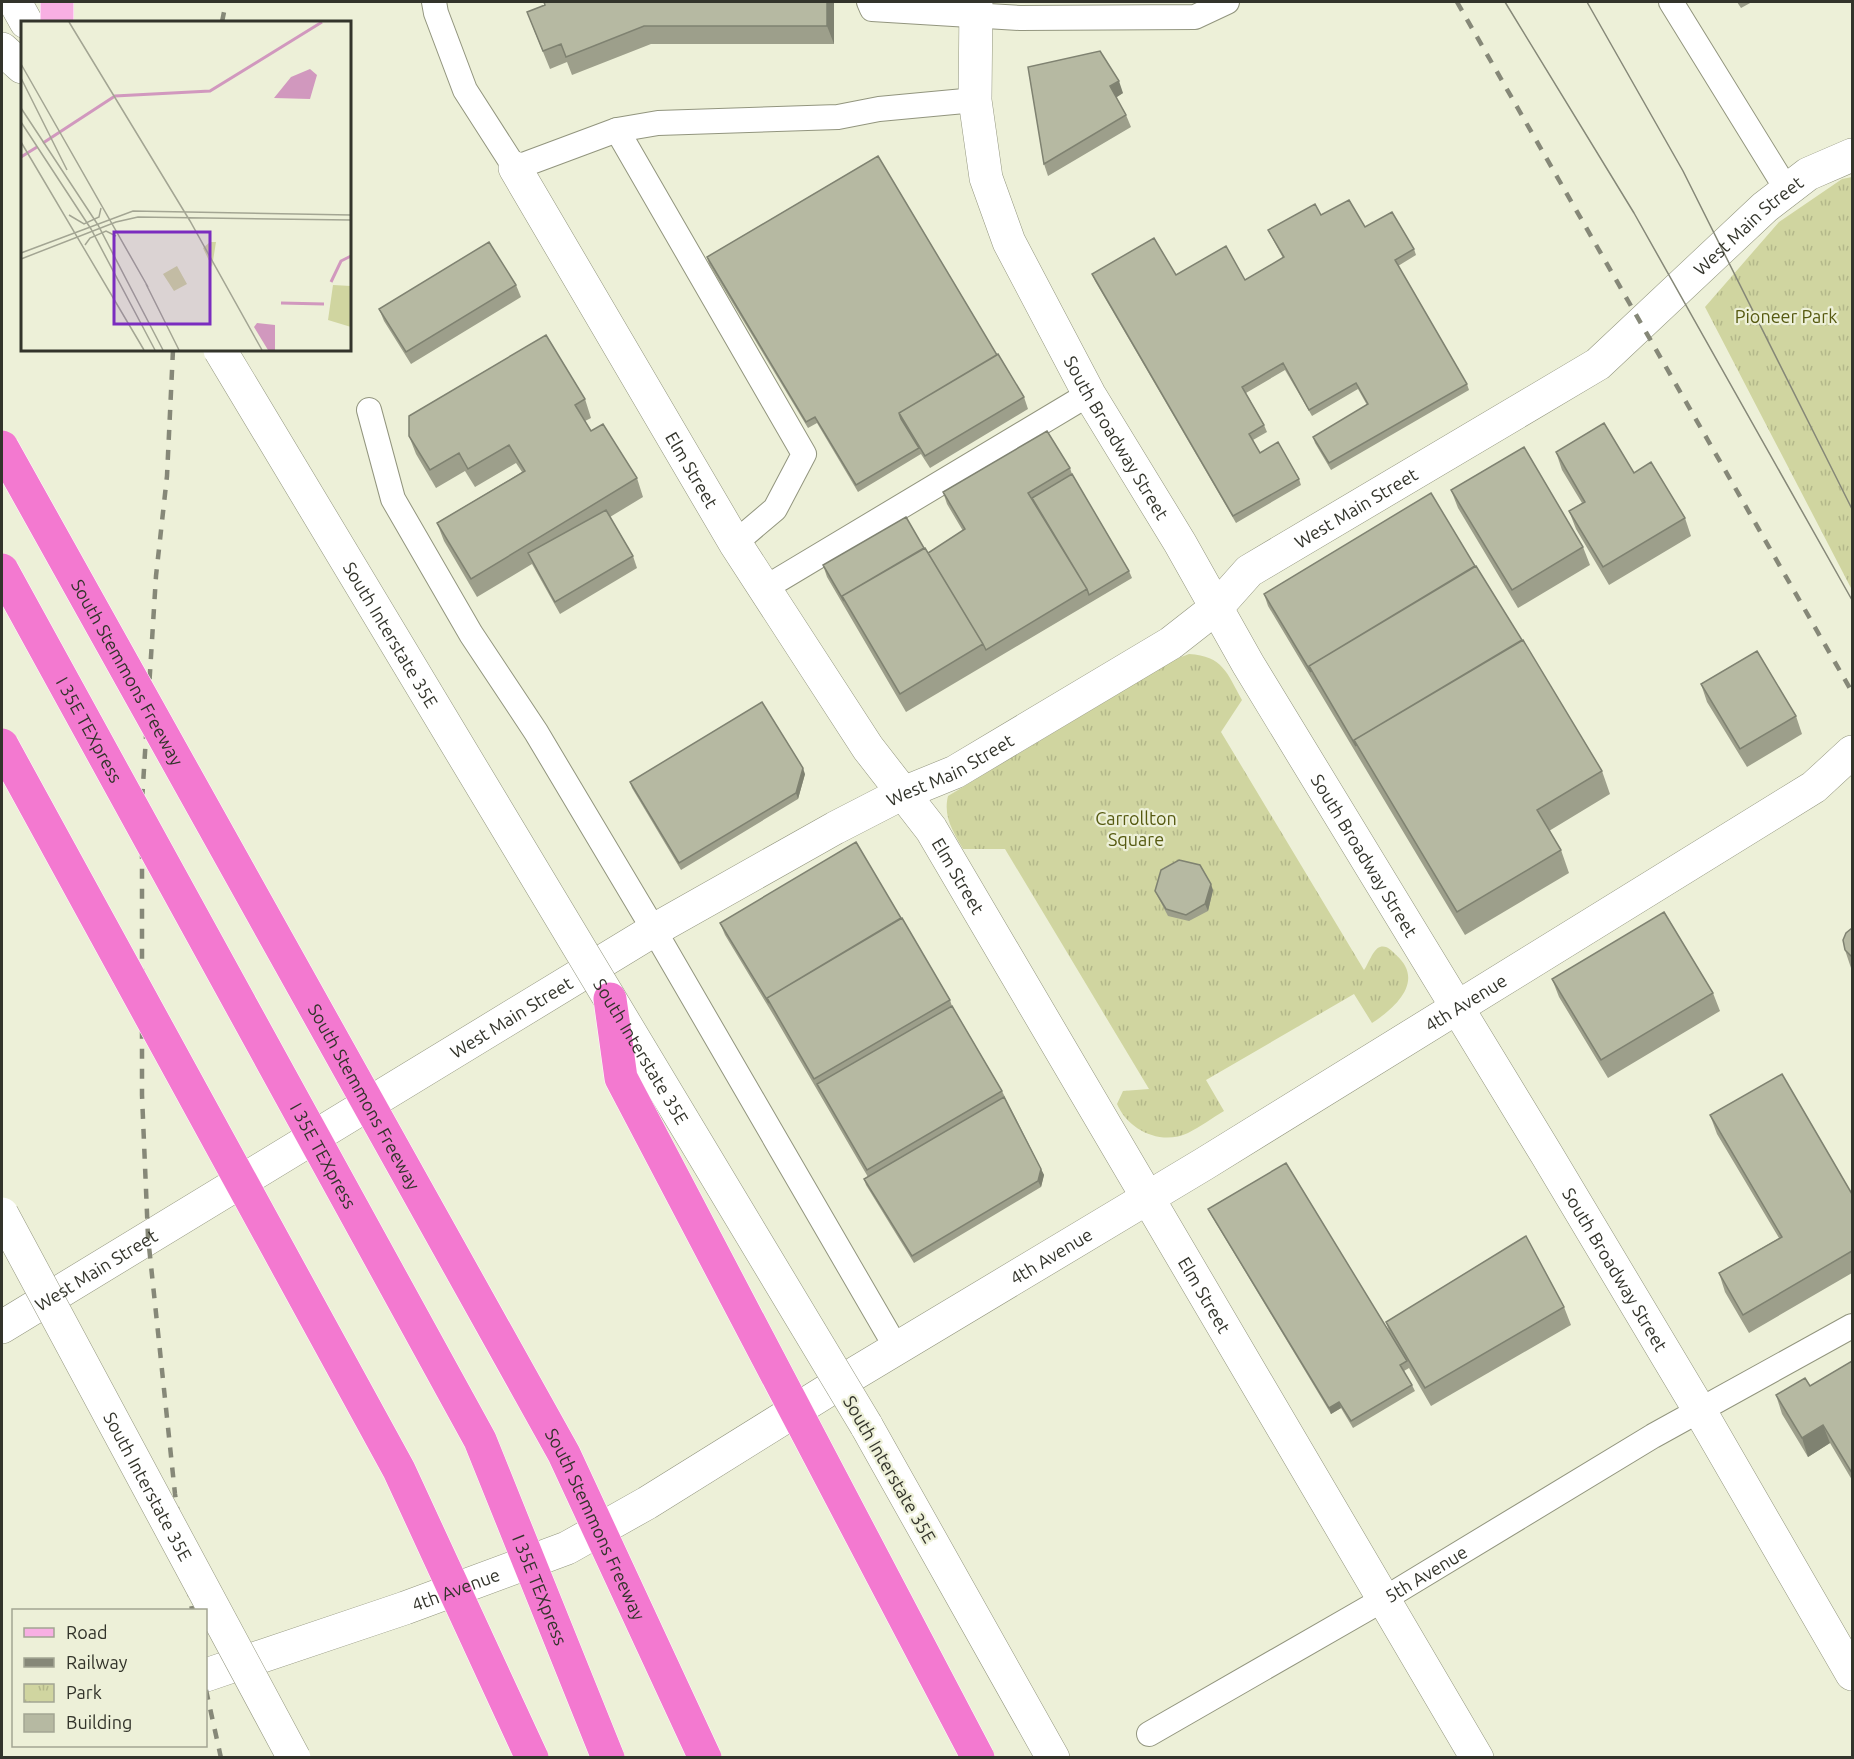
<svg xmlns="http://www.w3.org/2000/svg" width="1854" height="1759" font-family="Ubuntu,sans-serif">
<defs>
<pattern id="park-tufts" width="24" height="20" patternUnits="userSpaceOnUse" patternTransform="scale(1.5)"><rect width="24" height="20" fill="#d0d5a0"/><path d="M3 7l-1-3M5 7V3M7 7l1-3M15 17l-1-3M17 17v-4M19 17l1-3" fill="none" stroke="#b3b78a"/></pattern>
</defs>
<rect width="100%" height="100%" fill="#edf0d8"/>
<path fill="url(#park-tufts)" d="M 1852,177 L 1852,590 L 1705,307 L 1779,222 L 1842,179 Z
M 1189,654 C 1223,656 1227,673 1242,700 L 1221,732 L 1364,970 C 1368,965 1373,949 1380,947 C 1387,945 1392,951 1396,955 C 1426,981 1394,1009 1372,1023 L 1354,994 L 1206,1080 L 1224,1111 C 1212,1118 1200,1127 1188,1133 C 1161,1146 1128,1130 1117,1104 L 1123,1091 L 1149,1089 L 1005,849 L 963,849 C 953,831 943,817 948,796 L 1176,659 Z"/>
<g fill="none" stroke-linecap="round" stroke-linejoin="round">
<g stroke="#92957e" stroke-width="26">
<g id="service">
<path d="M 434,2 L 436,13 L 465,90 L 515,168 L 617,130 L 658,123 L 838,117 L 879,109 L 975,100"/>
<path d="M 869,2 L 872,9 L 1020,18 L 1195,17 L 1227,2"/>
<path d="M 1671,2 L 1787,190"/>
<path d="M 617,130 L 804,454 L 775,509 L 735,543"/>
<path d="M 369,410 L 393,499 L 471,634 L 536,732 L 654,930 L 897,1349"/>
<path d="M 765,588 L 1089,394"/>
<path id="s1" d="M 1149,1734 L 1384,1599 L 1653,1436 L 1852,1326"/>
</g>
</g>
<g stroke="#92957e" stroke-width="34">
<g id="minor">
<path id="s2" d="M 515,168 L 735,543 L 868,748 L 931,829 L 1477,1758"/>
<path id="s3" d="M 2,1327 L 654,930 L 835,828 L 901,794 L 955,772 L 1171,643 L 1217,607 L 1249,571 L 1598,364 L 1765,207 L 1808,174 L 1852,155"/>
<path id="s4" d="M 206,1675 L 405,1608 L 567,1548 L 647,1503 L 854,1374 L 1204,1164 L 1814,787 L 1852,752"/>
</g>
</g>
<g stroke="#92957e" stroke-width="34">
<g id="tertiary">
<path id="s5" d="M 976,2 L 975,100 L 986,178 L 1009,242 L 1089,394 L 1180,543 L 1248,664 L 1547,1155 L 1700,1411 L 1852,1674"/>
</g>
</g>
<g stroke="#92957e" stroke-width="34">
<path id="secondary" d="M 15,2 L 26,22
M 2,49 L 22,67
M 866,1425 L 1053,1758"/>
</g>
<g stroke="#fff" stroke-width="34">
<path id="primary" d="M 57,2 L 57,22"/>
</g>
<use href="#service" stroke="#fff" stroke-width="24"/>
<use href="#minor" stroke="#fff" stroke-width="33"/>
<use href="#tertiary" stroke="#fff" stroke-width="33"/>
<use href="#secondary" stroke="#fff" stroke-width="33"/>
<use href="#primary" stroke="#f8afe3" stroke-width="33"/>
<path stroke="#868878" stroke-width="1.5" d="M 1505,2 L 1634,213 L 1852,600
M 1587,2 L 1683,171 L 1852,509"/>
<path stroke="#868878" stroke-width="4.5" stroke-dasharray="10 10" stroke-linecap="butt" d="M 1457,2 L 1852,692
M 222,22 L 226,2
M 173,350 L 167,476 L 156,576 L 142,801 L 142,1095 L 148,1237 L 175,1494 L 192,1610
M 206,1690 L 221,1758"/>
<g stroke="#92957e" stroke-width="34" stroke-linecap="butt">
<g id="secondary-bridge">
<path id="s6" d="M 220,350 L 866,1425"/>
<path id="s7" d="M 2,1214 L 294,1758"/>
</g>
</g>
<g stroke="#fff" stroke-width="34" stroke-linecap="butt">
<g id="motorway-bridge">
<path id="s8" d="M 2,447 L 564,1454 L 705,1758"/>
<path id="s9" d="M 2,570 L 480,1440 L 608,1758"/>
<path d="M 2,745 L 399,1470 L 532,1758"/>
<path d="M 610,999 L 621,1078 L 978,1758"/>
</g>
</g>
<use href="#secondary-bridge" stroke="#fff" stroke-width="33"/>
<use href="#motorway-bridge" stroke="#f379d0" stroke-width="33"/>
</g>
<path fill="#9d9f8b" d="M 543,2 L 834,2 L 834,44 L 651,44 L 572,75 L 567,62 L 550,69 L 534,30 L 527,12 L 545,5 Z
M 1737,2 L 1752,2 L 1741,8 Z
M 1028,67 L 1123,93 L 1116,97 L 1126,115 L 1131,127 L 1048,176 L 1044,164 Z
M 1321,215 L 1365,227 L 1414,249 L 1416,255 L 1398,266 L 1467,384 L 1469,390 L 1331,470 L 1315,443 L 1313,437 L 1367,405 L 1358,389 L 1312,416 L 1285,370 L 1246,393 L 1264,425 L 1267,432 L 1253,440 L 1260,453 L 1299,479 L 1301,485 L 1236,523 L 1095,281 L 1092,274 L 1176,275 L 1245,280 L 1283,258 L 1271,236 L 1268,230 Z
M 707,257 L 997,355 L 1024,397 L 1028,409 L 930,468 L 921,454 L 858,492 L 817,423 L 808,428 L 709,264 Z
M 516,285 L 521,297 L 411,364 L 384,321 L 379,309 Z
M 585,399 L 591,418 L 585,421 L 591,431 L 637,478 L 643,497 L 610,517 L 633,556 L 637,568 L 560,614 L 532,564 L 477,597 L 444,541 L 437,523 L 522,472 L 516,463 L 475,487 L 465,471 L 436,488 L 416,454 L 409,436 Z
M 1556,452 L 1685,518 L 1691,536 L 1609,585 L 1576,529 L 1569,511 L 1582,503 L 1562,470 Z
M 1070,468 L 1072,474 L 1129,571 L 1132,578 L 906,712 L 827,577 L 823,565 L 924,548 L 928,553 L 963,531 L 947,504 L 943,492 Z
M 1451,490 L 1583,547 L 1590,565 L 1518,608 L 1458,508 Z
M 1475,566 L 1602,771 L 1610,794 L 1549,831 L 1561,850 L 1569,873 L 1465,935 L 1268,606 L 1264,594 Z
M 1701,684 L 1796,716 L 1802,734 L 1747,767 L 1707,702 Z
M 805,774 L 798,799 L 681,870 L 632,788 L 630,782 Z
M 1213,890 L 1208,911 L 1189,921 L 1168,916 L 1158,897 L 1155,891 Z
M 901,918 L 950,1000 L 952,1006 L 1002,1091 L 1044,1175 L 1041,1187 L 914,1263 L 866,1185 L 864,1179 L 868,1177 L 774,1016 L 725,935 L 720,923 Z
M 1852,928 L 1852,970 L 1851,968 L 1845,950 Z
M 1552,979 L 1713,993 L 1720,1011 L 1608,1078 L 1559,997 Z
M 1710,1115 L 1852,1194 L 1852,1273 L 1749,1333 L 1725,1292 L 1719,1273 L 1779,1238 L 1717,1134 Z
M 1208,1209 L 1390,1334 L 1386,1322 L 1564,1307 L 1571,1325 L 1431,1406 L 1409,1368 L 1404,1371 L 1412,1385 L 1415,1391 L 1353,1428 L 1341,1408 L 1331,1414 L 1211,1215 Z
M 1852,1361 L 1852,1480 L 1830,1443 L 1808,1457 L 1782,1414 L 1776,1395 L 1810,1386 Z"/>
<path fill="#7f8271" d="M 827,2 L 834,2 L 834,44 L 827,26 Z
M 1119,81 L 1123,93 L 1114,99 L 1110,86 Z
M 803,768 L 805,774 L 798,799 L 796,793 Z
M 1211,884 L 1213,890 L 1208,911 L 1205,904 Z
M 1041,1169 L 1044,1175 L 1041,1187 L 1038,1181 Z
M 1339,1402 L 1341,1408 L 1331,1414 L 1329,1408 Z
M 1823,1425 L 1830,1443 L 1808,1457 L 1802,1438 Z"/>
<path fill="#b6b9a2" stroke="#7f8271" stroke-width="1.5" d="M 544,2 L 827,2 L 827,26 L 644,26 L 566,57 L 561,44 L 543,51 L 527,12 L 545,5 Z
M 1100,51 L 1119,81 L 1110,86 L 1126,115 L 1044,164 L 1028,67 Z
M 878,156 L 997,355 L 899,413 L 901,419 L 919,448 L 856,485 L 815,417 L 806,422 L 707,257 Z
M 1349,200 L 1365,227 L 1392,212 L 1414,249 L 1395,260 L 1467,384 L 1329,463 L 1313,437 L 1368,404 L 1356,383 L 1309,410 L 1283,363 L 1242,387 L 1264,425 L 1249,434 L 1260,453 L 1278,442 L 1299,479 L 1233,516 L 1092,274 L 1154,238 L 1176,275 L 1226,246 L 1245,280 L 1284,257 L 1268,230 L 1315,204 L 1321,215 Z
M 489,242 L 516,285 L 406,352 L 379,309 Z
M 546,335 L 585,399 L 575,405 L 591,431 L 603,424 L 637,478 L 471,579 L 437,523 L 525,471 L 509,445 L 468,469 L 459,453 L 430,470 L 409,436 L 409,416 Z
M 998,354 L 1024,397 L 925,456 L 899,413 Z
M 1604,423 L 1634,473 L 1651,462 L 1685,518 L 1603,567 L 1569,511 L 1585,502 L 1556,452 Z
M 1047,431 L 1070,468 L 1028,493 L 1087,589 L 986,650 L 983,644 L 928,553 L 965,529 L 943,492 Z
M 1524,447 L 1583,547 L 1512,590 L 1451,490 Z
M 1072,474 L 1129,571 L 1089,595 L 1087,589 L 1032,498 Z
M 1431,493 L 1475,566 L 1309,666 L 1311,672 L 1264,594 Z
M 606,510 L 633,556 L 555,602 L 528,553 Z
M 906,517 L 924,548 L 842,596 L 844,601 L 823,565 Z
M 925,548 L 983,644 L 900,694 L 842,596 Z
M 1476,566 L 1522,640 L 1354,740 L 1356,746 L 1309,666 Z
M 1523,640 L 1602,771 L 1537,810 L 1561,850 L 1457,912 L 1354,740 Z
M 1757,651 L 1796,716 L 1740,749 L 1701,684 Z
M 762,702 L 803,768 L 796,793 L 679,863 L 630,782 Z
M 856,842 L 901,918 L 767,998 L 769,1003 L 720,923 Z
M 1179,860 L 1200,865 L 1211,884 L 1205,904 L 1186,915 L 1166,909 L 1155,891 L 1161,870 Z
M 1664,912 L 1713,993 L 1601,1060 L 1552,979 Z
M 902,918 L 950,1000 L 814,1079 L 767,998 Z
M 1852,928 L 1852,957 L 1845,950 L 1843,940 L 1846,933 Z
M 952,1006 L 1002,1091 L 867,1170 L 817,1084 Z
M 1782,1074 L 1852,1194 L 1852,1251 L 1743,1315 L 1719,1273 L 1782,1237 L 1710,1115 Z
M 1004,1097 L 1041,1169 L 1038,1181 L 912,1256 L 864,1179 Z
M 1286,1163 L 1407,1361 L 1400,1365 L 1412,1385 L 1351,1421 L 1339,1402 L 1329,1408 L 1208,1209 Z
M 1526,1236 L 1564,1307 L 1425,1388 L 1386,1322 Z
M 1852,1361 L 1852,1473 L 1823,1425 L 1802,1438 L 1776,1395 L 1805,1378 L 1810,1386 Z"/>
<g text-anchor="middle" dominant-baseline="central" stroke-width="4.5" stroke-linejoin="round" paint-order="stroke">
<g font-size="18" fill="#33342b" stroke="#edf0d8">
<text stroke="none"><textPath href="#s3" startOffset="2072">West Main Street</textPath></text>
<text stroke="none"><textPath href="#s5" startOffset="468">South Broadway Street</textPath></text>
<text stroke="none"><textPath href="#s2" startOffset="350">Elm Street</textPath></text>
<text stroke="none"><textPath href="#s3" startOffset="1586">West Main Street</textPath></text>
<text stroke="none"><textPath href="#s6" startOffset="332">South Interstate 35E</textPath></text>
<text stroke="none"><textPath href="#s8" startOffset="258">South Stemmons Freeway</textPath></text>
<text stroke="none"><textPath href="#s9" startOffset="182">I 35E TEXpress</textPath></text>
<text stroke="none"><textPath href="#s3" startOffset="1100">West Main Street</textPath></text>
<text stroke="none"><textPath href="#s5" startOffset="954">South Broadway Street</textPath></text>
<text stroke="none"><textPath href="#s2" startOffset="836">Elm Street</textPath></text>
<text stroke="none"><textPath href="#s4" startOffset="1434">4th Avenue</textPath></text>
<text stroke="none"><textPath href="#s3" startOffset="596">West Main Street</textPath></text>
<text stroke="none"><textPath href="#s6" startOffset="818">South Interstate 35E</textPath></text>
<text stroke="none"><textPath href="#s8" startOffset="744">South Stemmons Freeway</textPath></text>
<text stroke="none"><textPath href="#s9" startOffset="668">I 35E TEXpress</textPath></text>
<text stroke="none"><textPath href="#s4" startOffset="948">4th Avenue</textPath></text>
<text stroke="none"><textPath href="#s3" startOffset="110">West Main Street</textPath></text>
<text stroke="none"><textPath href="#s5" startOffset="1438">South Broadway Street</textPath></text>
<text stroke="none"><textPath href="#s2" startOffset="1322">Elm Street</textPath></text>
<text transform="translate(890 1469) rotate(60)">South Interstate 35E</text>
<text stroke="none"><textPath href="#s7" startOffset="309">South Interstate 35E</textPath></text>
<text stroke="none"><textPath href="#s8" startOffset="1230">South Stemmons Freeway</textPath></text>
<text stroke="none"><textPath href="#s1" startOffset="320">5th Avenue</textPath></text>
<text stroke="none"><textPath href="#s9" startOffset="1154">I 35E TEXpress</textPath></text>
<text stroke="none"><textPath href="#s4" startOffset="264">4th Avenue</textPath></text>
</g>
<g font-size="18" fill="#565a11" stroke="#edf0d8">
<text x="1786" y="316">Pioneer Park</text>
<text x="1136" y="818">Carrollton<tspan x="1136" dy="21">Square</tspan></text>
</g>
</g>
<g transform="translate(21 21)">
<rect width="330" height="330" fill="#edf0d8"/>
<path d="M 189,221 L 195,221 L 191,246 L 182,227 ZM 156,245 L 166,263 L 153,270 L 142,253 ZM 312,264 L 330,265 L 330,306 L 307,299 Z" fill="#d0d5a0"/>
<path d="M 289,48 L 296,54 L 289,78 L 253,77 L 270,56 ZM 236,302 L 254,304 L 254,329 L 247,329 L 233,306 Z" fill="#d198be"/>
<path fill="none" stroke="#d198be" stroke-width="3" d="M 22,122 L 94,75 L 189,70 L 301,1M 0,136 L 16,126M 310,261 L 320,240 L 330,235M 260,282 L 303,283"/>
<path fill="none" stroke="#a3a593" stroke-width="1.5" d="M 48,1 L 169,200 L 241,329M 0,43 L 127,266M 0,57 L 46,149M 0,87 L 77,204 L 142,329M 0,101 L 70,208 L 134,329M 0,121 L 123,329M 48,194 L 63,203 L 78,196 L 80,187M 64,224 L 69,217 L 85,210 L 95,215M 0,232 L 112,190 L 330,194M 0,238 L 95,201 L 117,196 L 330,199M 125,263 L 158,329"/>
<path fill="#7b2cbf" fill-opacity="0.15" stroke="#7b2cbf" stroke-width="3" d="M 93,211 L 189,211 L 189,303 L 93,303 Z"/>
<rect width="330" height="330" fill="none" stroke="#33342b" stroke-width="3"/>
</g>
<rect width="1854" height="1759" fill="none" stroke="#33342b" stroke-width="6"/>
<rect x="12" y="1609" width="195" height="138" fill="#edf0d8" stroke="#a3a593" stroke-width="1.5"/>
<rect x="24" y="1628" width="30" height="9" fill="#f8afe3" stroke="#a3a593" stroke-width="1.5"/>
<text x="66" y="1639" font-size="18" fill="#33342b">Road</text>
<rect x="24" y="1658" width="30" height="9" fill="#868878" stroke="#a3a593" stroke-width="1.5"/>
<text x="66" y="1669" font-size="18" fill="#33342b">Railway</text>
<rect x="24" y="1684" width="30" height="18" fill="url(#park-tufts)" stroke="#a3a593" stroke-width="1.5"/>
<text x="66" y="1699" font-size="18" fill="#33342b">Park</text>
<rect x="24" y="1714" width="30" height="18" fill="#b6b9a2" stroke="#a3a593" stroke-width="1.5"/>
<text x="66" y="1729" font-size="18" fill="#33342b">Building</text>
</svg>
